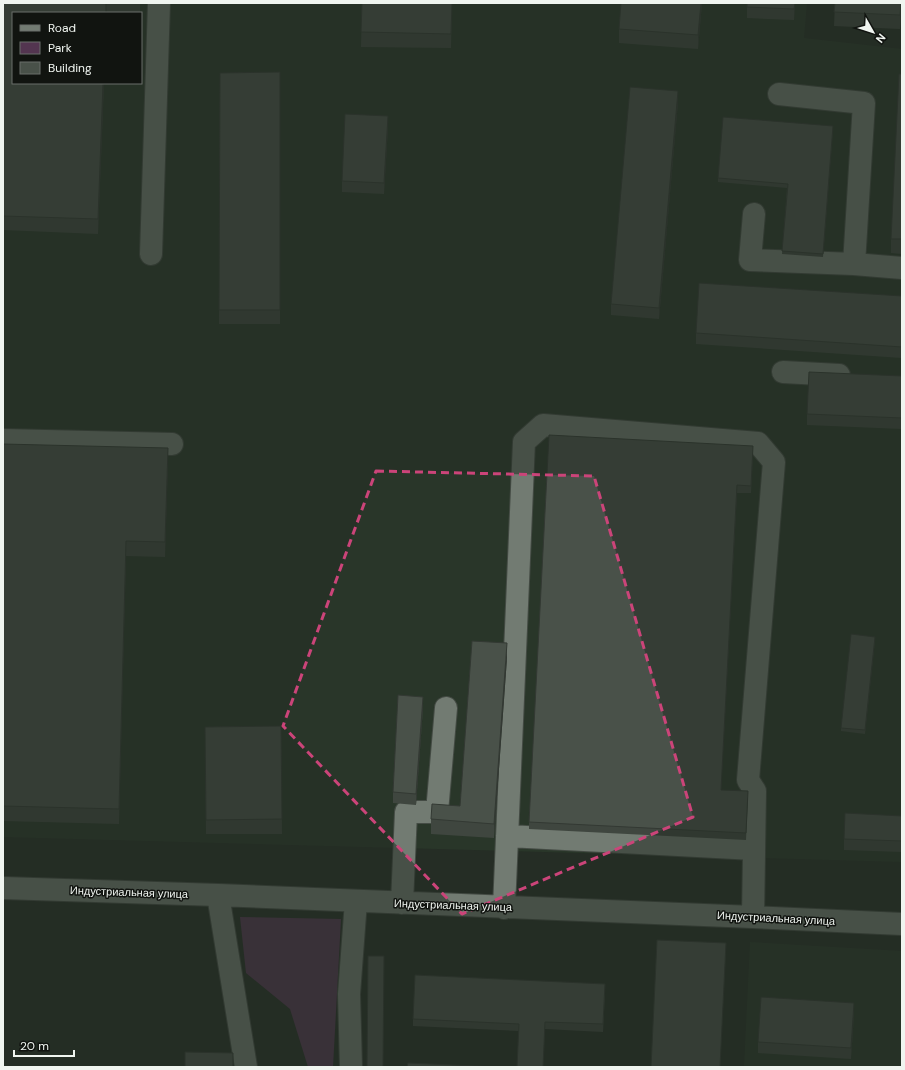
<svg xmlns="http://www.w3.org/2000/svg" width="905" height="1070" font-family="'DM Sans',sans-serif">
<rect width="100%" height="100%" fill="#252d25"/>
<path fill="#293629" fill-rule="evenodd" d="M 3,3 L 807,3 L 804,38 L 902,49 L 902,862 L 3,837 ZM 13,13 L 141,13 L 141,83 L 13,83 Z
M 750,942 L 902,951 L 902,1067 L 744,1067 Z"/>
<path fill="#533550" d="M 240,917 L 341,919 L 333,1067 L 308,1067 L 290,1009 L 246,973 Z"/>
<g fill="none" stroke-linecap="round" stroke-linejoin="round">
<g stroke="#444b44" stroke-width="24">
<path id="minor" d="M 779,94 L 864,103 L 854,264
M 754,214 L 750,260 L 854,264 L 902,268
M 151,254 L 159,3
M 783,372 L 839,375
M 3,440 L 172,444
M 507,836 L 754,849
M 3,888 L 218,895 L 753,917 L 902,924
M 218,895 L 246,1067
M 402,903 L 406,812 L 437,812 L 446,708
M 504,908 L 524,442 L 543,425 L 758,443 L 774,462 L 748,780 L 755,791 L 753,917
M 351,1067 L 349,994 L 356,901"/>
</g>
<use href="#minor" stroke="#727b72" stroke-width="22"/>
</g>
<path fill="#3f463f" d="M 3,3 L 140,3 L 140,13 L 13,13 L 13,83 L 104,83 L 98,234 L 3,230 Z
M 362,3 L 452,3 L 451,48 L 361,47 Z
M 621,3 L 702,3 L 698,49 L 619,43 L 619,29 Z
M 747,3 L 795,3 L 794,20 L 747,18 Z
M 835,3 L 902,3 L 900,29 L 834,26 Z
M 280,72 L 280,324 L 219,324 L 220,73 Z
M 902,74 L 902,254 L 891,253 L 891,239 Z
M 678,102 L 659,319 L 611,315 L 611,304 Z
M 388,127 L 384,194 L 342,192 L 342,181 Z
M 833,129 L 823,257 L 782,254 L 787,188 L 718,182 L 718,178 Z
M 902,296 L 902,358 L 696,344 L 696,333 Z
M 902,376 L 902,429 L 807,425 L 807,414 Z
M 3,444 L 168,462 L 165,557 L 126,556 L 119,824 L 3,821 Z
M 753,453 L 751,493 L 737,493 L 721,790 L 748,798 L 746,840 L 529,829 L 529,822 Z
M 875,640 L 865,734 L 841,731 L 841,728 Z
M 507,658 L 494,838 L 431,834 L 431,819 L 460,806 Z
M 423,708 L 416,805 L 393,803 L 393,792 Z
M 281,726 L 282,834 L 206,834 L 205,727 Z
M 902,816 L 902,852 L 844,850 L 844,839 Z
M 605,992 L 603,1032 L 545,1029 L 519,1031 L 413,1026 L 413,1019 Z
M 854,1014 L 851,1059 L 758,1053 L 758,1042 Z"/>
<path fill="#333933" d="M 701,3 L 702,3 L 698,49 L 698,35 Z
M 795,3 L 794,20 L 794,9 Z
M 901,3 L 902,3 L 900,29 L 900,15 Z
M 103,83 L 104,83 L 98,234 L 98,219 Z
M 678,91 L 678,102 L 659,319 L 659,308 Z
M 388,116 L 388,127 L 384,194 L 384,183 Z
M 168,448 L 168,462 L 165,557 L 165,542 Z
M 737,485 L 737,493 L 721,797 L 721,790 Z
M 126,541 L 126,556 L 119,824 L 119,809 Z
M 875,637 L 875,640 L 865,734 L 865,730 Z
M 507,643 L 507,658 L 494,838 L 494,824 Z
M 423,697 L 423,708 L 416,805 L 416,794 Z
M 726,943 L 726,950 L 720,1067 Z
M 854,1003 L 854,1014 L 851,1059 L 851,1048 Z"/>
<path fill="#495149" stroke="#333933" d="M 3,3 L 106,3 L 106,13 L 13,13 L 13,83 L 103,83 L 98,219 L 3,216 Z
M 362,3 L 452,3 L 451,34 L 361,32 Z
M 621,3 L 701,3 L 698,35 L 619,29 Z
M 747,3 L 795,3 L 794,9 L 747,7 Z
M 835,3 L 901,3 L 900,15 L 834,12 Z
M 280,72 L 280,310 L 219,310 L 220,73 Z
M 899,74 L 902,74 L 902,239 L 891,239 Z
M 630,87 L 678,91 L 659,308 L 611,304 Z
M 345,114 L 388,116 L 384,183 L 342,181 Z
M 723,117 L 833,126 L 823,254 L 782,251 L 788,184 L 718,178 Z
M 699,283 L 902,296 L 902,347 L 696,333 Z
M 809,372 L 902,376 L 902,418 L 807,414 Z
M 549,435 L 753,446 L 751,486 L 737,485 L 721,790 L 748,791 L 746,833 L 529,822 Z
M 3,444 L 168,448 L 165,542 L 126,541 L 119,809 L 3,806 Z
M 851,634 L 875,637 L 865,730 L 841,728 Z
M 472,641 L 507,643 L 494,824 L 431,819 L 432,804 L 460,806 Z
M 398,695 L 423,697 L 416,794 L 393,792 Z
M 281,726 L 282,819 L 206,820 L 205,727 Z
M 845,813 L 902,816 L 902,841 L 844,839 Z
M 657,940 L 726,943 L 720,1067 L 651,1067 Z
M 368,956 L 384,956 L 383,1067 L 367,1067 Z
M 415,975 L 605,984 L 603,1024 L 545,1022 L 543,1067 L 517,1067 L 519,1024 L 413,1019 Z
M 761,997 L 854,1003 L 851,1048 L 758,1042 Z
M 185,1052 L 233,1053 L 233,1067 L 185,1067 Z
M 408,1063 L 497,1067 L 407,1067 Z"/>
<path d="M0 0H905V1070H0ZM 376,471 L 594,476 L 693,817 L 462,914 L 283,726 Z" fill="#252d25" fill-opacity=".55" fill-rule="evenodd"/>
<path fill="none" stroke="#cb4479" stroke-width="3" stroke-dasharray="8 5" stroke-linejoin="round" d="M 376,471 L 594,476 L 693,817 L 462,914 L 283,726 Z"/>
<g text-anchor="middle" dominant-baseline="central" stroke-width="3" stroke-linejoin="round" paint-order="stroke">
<g font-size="11" fill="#f0f5f0" stroke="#111410">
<text transform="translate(129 892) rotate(2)">Индустриальная улица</text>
<text transform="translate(453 905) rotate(2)">Индустриальная улица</text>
<text transform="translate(776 918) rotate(3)">Индустриальная улица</text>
</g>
</g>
<rect width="905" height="1070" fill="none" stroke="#f0f5f0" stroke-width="8"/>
<rect x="12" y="12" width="130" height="72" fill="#111410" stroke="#6a6e6a"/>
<rect x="20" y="25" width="20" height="6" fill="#727b72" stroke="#6a6e6a"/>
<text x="48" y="32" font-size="12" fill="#f0f5f0">Road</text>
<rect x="20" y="42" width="20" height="12" fill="#533550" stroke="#6a6e6a"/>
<text x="48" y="52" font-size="12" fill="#f0f5f0">Park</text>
<rect x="20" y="62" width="20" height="12" fill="#495149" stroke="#6a6e6a"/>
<text x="48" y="72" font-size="12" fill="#f0f5f0">Building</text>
<g transform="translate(873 32) rotate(129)" stroke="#111410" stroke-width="3" paint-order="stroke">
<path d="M0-3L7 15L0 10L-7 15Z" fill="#f0f5f0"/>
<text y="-6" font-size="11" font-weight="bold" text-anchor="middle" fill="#f0f5f0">N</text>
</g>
<path d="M14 1050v6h60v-6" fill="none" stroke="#f0f5f0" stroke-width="2"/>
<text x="20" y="1050" font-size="12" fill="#f0f5f0" stroke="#111410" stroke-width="3" paint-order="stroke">20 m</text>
</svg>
